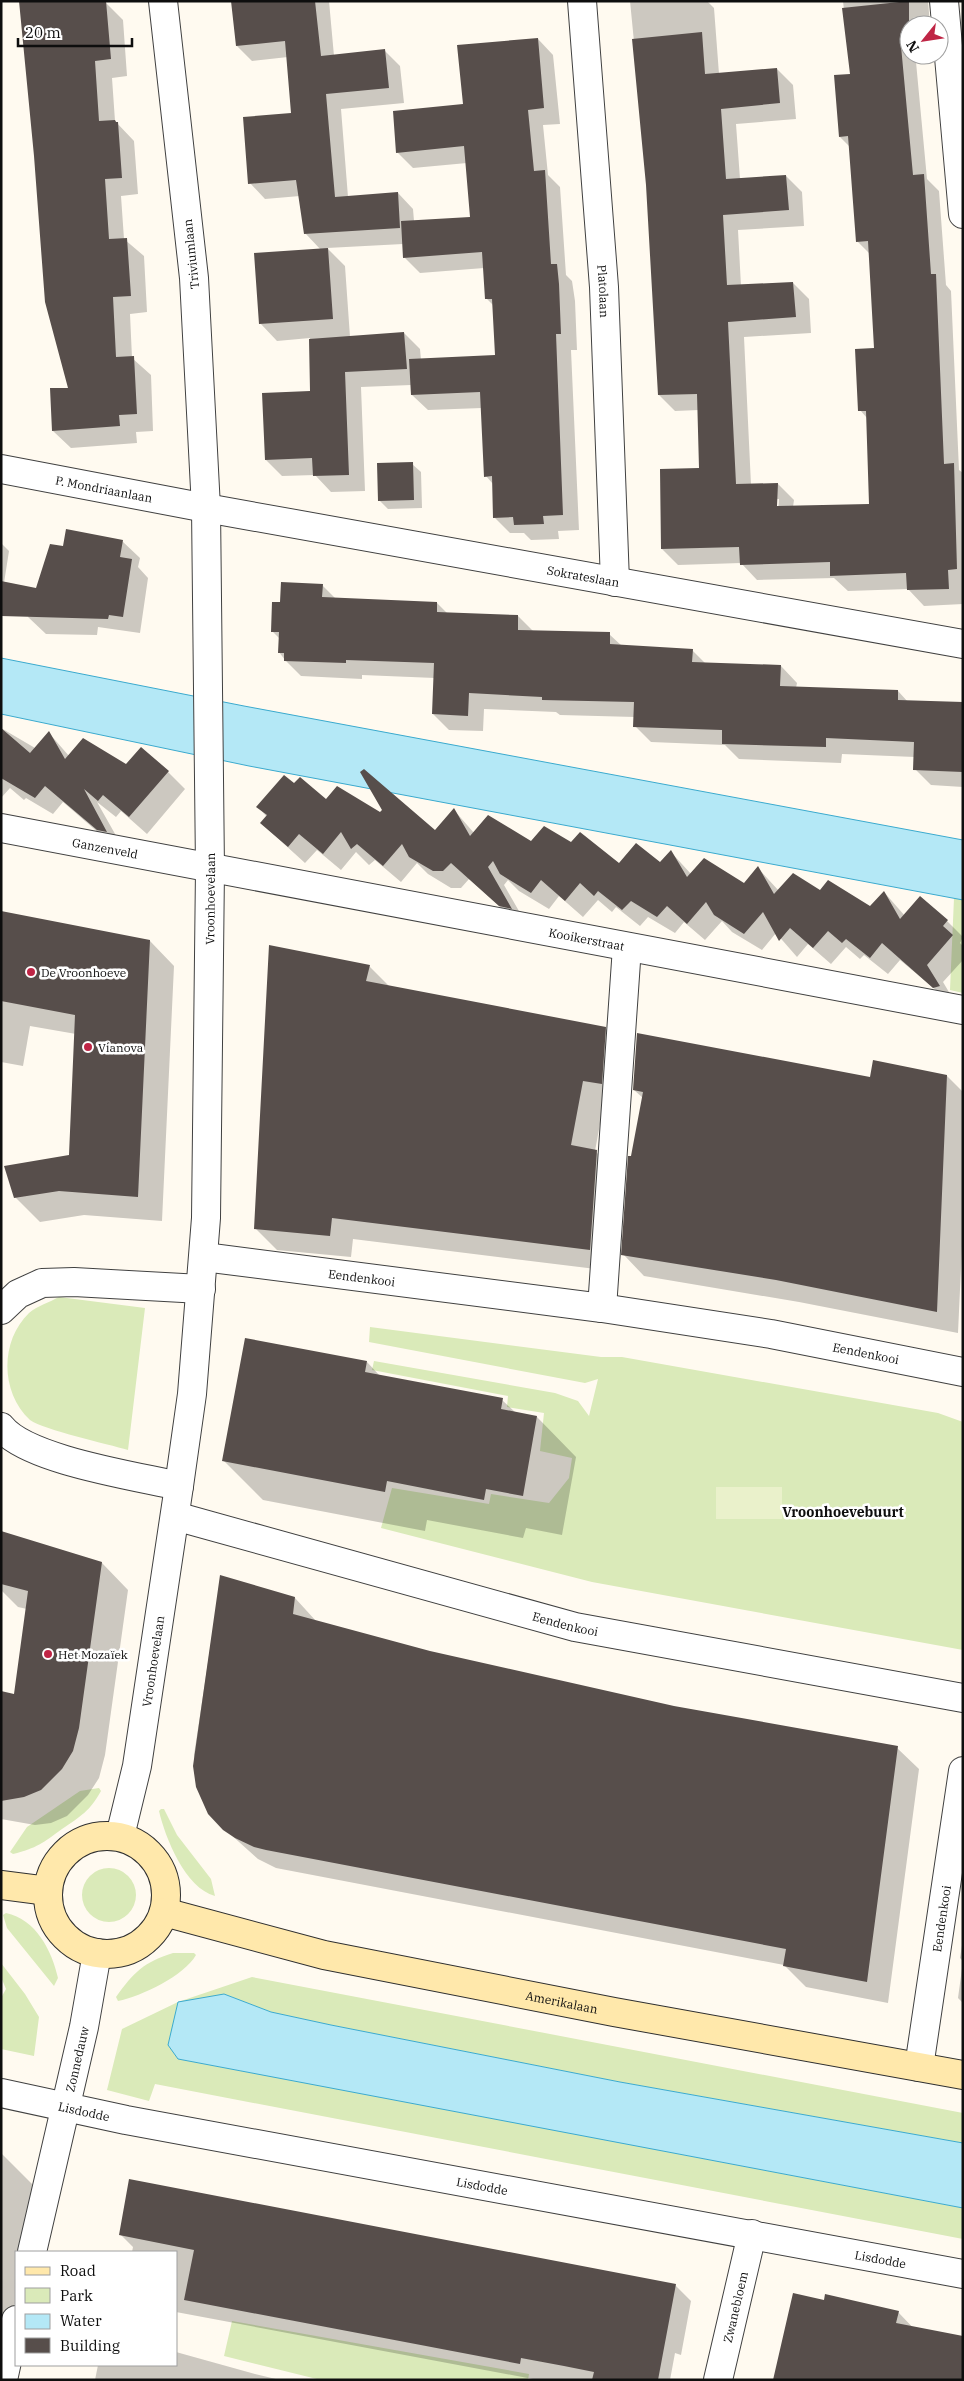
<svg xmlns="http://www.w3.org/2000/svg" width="964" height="2381" font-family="'IBM Plex Serif',serif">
<rect width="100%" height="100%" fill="#fffaf0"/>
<path fill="#daeab9" d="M 954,898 L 963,900 L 963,993 L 950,990 Z
M 59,1297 L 145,1308 L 128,1450 C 108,1444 44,1430 30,1420 C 0,1392 0,1341 29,1313 C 37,1306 50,1302 59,1297 Z
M 370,1327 L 601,1357 L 622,1357 L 938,1413 L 963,1422 L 963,1650 L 592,1582 L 381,1528 L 392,1488 L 489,1504 L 491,1494 L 549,1503 L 569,1478 L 572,1458 L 540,1451 L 544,1413 L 507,1407 L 508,1396 L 372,1370 L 374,1361 L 555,1393 L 578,1401 L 589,1416 L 598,1379 L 585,1383 L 369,1342 Z
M 99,1788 L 101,1791 C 90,1811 81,1816 62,1829 C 43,1843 37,1848 13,1854 L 10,1852 L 27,1827 L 80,1791 Z
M 161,1809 L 164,1809 L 177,1835 L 211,1879 L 215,1896 C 185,1888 165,1837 159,1811 Z
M82 1895a27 27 0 1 1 54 0a27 27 0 1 1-54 0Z
M 6,1913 C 36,1919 52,1951 58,1978 L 54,1986 L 7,1928 L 3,1915 Z
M 173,1953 L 194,1953 L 196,1955 C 184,1976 142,1996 118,2001 L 116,1997 C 134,1972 144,1962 173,1953 Z
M 1,1963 L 25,1994 L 39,2017 L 34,2056 L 1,2049 L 1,1998 L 6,1989 L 1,1977 Z
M 252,1977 L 963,2113 L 963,2143 L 620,2082 L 331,2025 L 271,2012 L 224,1994 L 179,2059 L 963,2208 L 963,2239 L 155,2084 L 149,2101 L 107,2090 L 122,2029 L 178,2002 Z
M 232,2321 L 529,2374 L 528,2380 L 321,2380 L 224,2356 Z"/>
<path fill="#eaf1cb" d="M 716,1487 L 782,1487 L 782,1519 L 716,1519 Z"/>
<path fill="#b4e8f6" stroke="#3baace" d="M 1,658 L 244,706 L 963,840 L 963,900 L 249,766 L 1,714 Z
M 224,1994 L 271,2012 L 331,2025 L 620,2082 L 963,2143 L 963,2208 L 178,2059 L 168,2045 L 178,2002 Z"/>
<path fill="#0003" fill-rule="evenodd" d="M 232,1 L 329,1 L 334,56 L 385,51 L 400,66 L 404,103 L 341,109 L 348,197 L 398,193 L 413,209 L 414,221 L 471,219 L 467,163 L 413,168 L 397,152 L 464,105 L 538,39 L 553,55 L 560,124 L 543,125 L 548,175 L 560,187 L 566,275 L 572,281 L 575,301 L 577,350 L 571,350 L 579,530 L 558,531 L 559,539 L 531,540 L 524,533 L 510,533 L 494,517 L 493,484 L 486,476 L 482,408 L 428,410 L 412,395 L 411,385 L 361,387 L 365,491 L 331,492 L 315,475 L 282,476 L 266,460 L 311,392 L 310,338 L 277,341 L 260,323 L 321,250 L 305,233 L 300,196 L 265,199 L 250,183 L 292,114 L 288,57 L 252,61 L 237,46 ZM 403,244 L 404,257 L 420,273 L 484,268 L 486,298 L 494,306 L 497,356 L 421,360 L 420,349 L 404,333 L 350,337 L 345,266 L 327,248 Z
M 630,1 L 707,1 L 714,8 L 719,74 L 777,69 L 793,85 L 796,119 L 736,124 L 740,179 L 786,176 L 802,192 L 804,226 L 738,230 L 741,286 L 793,283 L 809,299 L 811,333 L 744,337 L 751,485 L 778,484 L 794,500 L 793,507 L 870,505 L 867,418 L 860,410 L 876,349 L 870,254 L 857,241 L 850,147 L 840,137 L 851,75 L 843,1 L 928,1 L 930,25 L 909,25 L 909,55 L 933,55 L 933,60 L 916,62 L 927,179 L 939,191 L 946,285 L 951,291 L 959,470 L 963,473 L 963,604 L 924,606 L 908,589 L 848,591 L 834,578 L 757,580 L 741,563 L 678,565 L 662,549 L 701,469 L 699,410 L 675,411 L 659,395 L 648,185 ZM 776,499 L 779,499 L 778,513 L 776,513 Z
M 106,3 L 123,20 L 127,76 L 112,78 L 115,121 L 134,141 L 138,194 L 121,196 L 124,239 L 144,256 L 147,312 L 130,314 L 132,358 L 151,375 L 153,431 L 136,432 L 137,443 L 71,448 L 53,431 L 70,389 L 46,302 Z
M 412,464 L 421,472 L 422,508 L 388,509 L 379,500 Z
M 122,541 L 140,558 L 138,567 L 148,578 L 140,633 L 98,627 L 97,635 L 46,634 L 28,617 L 64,548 Z
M 1,543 L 9,551 L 1,602 Z
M 322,585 L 336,599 L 437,603 L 447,613 L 518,616 L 534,632 L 609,634 L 622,646 L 692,650 L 706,664 L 781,666 L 797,683 L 796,688 L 898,691 L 908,702 L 963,704 L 963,787 L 931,785 L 915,769 L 915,757 L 842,754 L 841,763 L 739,759 L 725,745 L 651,742 L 635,726 L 635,717 L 560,715 L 556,712 L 484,709 L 483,731 L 449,730 L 433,714 L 435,678 L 362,675 L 362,679 L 301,676 L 285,660 L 279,652 L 280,639 L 272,631 L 282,603 Z
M 1,728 L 35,748 L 49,733 L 69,756 L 168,772 L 185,789 L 147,834 L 121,811 L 116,817 L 97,802 L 123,848 L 115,847 L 63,802 L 53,814 L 26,798 L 24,800 L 10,788 L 1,798 Z
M 294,785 L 326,801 L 380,814 L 435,832 L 454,810 L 474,833 L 531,843 L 571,844 L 619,864 L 660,864 L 671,852 L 691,874 L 744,884 L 758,868 L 779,891 L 820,891 L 871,908 L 884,892 L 905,916 L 947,921 L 963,937 L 960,943 L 963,946 L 963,960 L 943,982 L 956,1004 L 954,1005 L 900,960 L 888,974 L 864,955 L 860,959 L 846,947 L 831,964 L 808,944 L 797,957 L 776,933 L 762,950 L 732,932 L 722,921 L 705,940 L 684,922 L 675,933 L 648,917 L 640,926 L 616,907 L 612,912 L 598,900 L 583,917 L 559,896 L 549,909 L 519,891 L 508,880 L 504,885 L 527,925 L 518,923 L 469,879 L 461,888 L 451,888 L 428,874 L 417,863 L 401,882 L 375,860 L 369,865 L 356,852 L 341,870 L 317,850 L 305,863 L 261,823 L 267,817 L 258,807 Z
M 1,913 L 150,941 L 174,966 L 162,1221 L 84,1215 L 40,1222 L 15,1197 L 70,1156 L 76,1034 L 30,1026 L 23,1066 L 1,1062 Z
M 369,966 L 390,987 L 605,1028 L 627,1050 L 604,1102 L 595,1151 L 618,1173 L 612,1271 L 353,1239 L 351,1257 L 277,1250 L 256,1229 Z
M 947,1076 L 963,1092 L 963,1225 L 958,1333 L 799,1302 L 644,1276 L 623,1254 L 632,1158 L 643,1098 L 634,1090 Z
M 367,1362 L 380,1376 L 502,1400 L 516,1413 L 537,1417 L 576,1457 L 562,1535 L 526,1528 L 523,1538 L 427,1520 L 425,1531 L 263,1500 L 224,1461 Z
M 1,1547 L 102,1563 L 128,1590 L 105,1755 L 99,1778 L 88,1795 L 67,1816 L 51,1823 L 35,1825 L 1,1819 L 1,1692 L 15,1695 L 27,1609 L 18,1607 L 1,1590 Z
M 221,1576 L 295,1598 L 316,1621 L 430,1652 L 673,1708 L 897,1748 L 919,1769 L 888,2003 L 806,1987 L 784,1965 L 276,1868 L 258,1859 L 219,1824 L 197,1787 L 194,1755 Z
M 963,1939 L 963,2003 L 958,1998 L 963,1961 L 960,1958 Z
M 1,2153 L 39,2191 L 28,2252 L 16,2252 L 16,2300 L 1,2360 Z
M 120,2234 L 675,2285 L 691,2301 L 681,2355 L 675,2353 L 670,2380 L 538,2380 L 176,2312 L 176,2252 L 132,2252 L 133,2247 Z
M 825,2302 L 898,2312 L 963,2380 Z
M 176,2352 L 255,2374 L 280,2380 L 95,2380 L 98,2365 L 176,2365 Z"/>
<path fill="#574e4b" d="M 19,1 L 106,1 L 111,59 L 95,61 L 99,121 L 115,120 L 116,122 L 118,122 L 122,178 L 105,179 L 109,239 L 127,238 L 131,296 L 113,297 L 116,357 L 134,356 L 137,414 L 119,415 L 120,426 L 52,431 L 50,388 L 68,388 L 45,302 L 34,156 Z
M 231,1 L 315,1 L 321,56 L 385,49 L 389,88 L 326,94 L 335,197 L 398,192 L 400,228 L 304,234 L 296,180 L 248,184 L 243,117 L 291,113 L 285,41 L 236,46 Z
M 909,1 L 909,46 L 901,46 L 913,175 L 924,174 L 931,274 L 936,274 L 944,464 L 954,463 L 957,569 L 948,570 L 949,589 L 907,590 L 906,573 L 830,576 L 830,562 L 740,565 L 739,547 L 661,549 L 660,469 L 699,468 L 697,394 L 658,395 L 646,185 L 632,39 L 702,32 L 705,74 L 777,68 L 780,103 L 721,109 L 726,179 L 786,175 L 789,210 L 723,215 L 727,285 L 793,282 L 796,317 L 728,322 L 736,484 L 778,483 L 777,506 L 869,504 L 866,411 L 858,411 L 855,349 L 874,348 L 868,241 L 856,242 L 848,136 L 839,137 L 834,75 L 850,74 L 842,8 Z
M 538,38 L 544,108 L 528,110 L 534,171 L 545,170 L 551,264 L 557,264 L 559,284 L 561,334 L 556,334 L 563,515 L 543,516 L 544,524 L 514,525 L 513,517 L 493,518 L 492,476 L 484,477 L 480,392 L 411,395 L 409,359 L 495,355 L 492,299 L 485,299 L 482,252 L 403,258 L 401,221 L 470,217 L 464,146 L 396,153 L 393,111 L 463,104 L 457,45 Z
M 328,248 L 333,319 L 259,324 L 254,253 Z
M 404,332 L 407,369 L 345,372 L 349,475 L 313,476 L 312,458 L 265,460 L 262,393 L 310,391 L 309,339 Z
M 413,462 L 414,500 L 378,501 L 377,463 Z
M 66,529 L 123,540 L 120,557 L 132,559 L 123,617 L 109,615 L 108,619 L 1,616 L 1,581 L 36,588 L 50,544 L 63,546 Z
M 281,582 L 323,584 L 322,597 L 437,602 L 437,612 L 518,615 L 518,630 L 610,632 L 610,644 L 693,649 L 692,662 L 781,665 L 780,686 L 898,690 L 898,700 L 963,702 L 963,772 L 913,770 L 914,742 L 826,738 L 826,747 L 722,744 L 722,730 L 633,727 L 634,702 L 542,700 L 542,697 L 469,693 L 468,716 L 432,714 L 434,663 L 346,660 L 346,663 L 284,661 L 284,653 L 278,653 L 279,632 L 271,632 L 272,602 L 280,602 Z
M 1,728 L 30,753 L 49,731 L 65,759 L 83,738 L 126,764 L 141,747 L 169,771 L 129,817 L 103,795 L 98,801 L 84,789 L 107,832 L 97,830 L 45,786 L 35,798 L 1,778 Z
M 364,769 L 435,830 L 454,808 L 470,836 L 488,815 L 531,841 L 544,826 L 571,842 L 580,832 L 619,863 L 636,843 L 660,862 L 671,850 L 687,877 L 704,858 L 744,883 L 758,866 L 774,894 L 793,873 L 820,890 L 828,880 L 870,906 L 884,891 L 900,919 L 920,896 L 948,920 L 943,926 L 953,935 L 927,965 L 940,986 L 933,988 L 882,943 L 870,958 L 846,939 L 842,943 L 828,931 L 813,948 L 790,928 L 779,941 L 763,912 L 744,934 L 714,915 L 706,902 L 687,924 L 667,906 L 657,917 L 631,901 L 622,910 L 598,891 L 594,896 L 580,883 L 565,901 L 541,880 L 531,893 L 500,874 L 493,861 L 488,867 L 512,909 L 499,906 L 451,863 L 443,871 L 433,871 L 409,857 L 402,844 L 383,866 L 357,844 L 351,849 L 341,832 L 323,854 L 299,834 L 288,847 L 260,823 L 267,815 L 256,807 L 284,775 L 294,783 L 300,777 L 326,799 L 337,786 L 380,812 L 382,810 L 360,772 Z
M 1,911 L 150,940 L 138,1197 L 59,1191 L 14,1198 L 4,1166 L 69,1155 L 75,1015 L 1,1001 Z
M 269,945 L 370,965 L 366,981 L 606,1027 L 602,1084 L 583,1081 L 571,1145 L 597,1150 L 590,1250 L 332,1218 L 330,1236 L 254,1229 Z
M 637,1033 L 870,1077 L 873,1060 L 947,1075 L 937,1312 L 776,1280 L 621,1255 L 628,1156 L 631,1156 L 643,1092 L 633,1090 Z
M 245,1338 L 367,1361 L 365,1372 L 503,1398 L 501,1409 L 537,1416 L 523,1496 L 486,1489 L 484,1500 L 387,1481 L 385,1492 L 222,1461 Z
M 1,1531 L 102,1562 L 79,1728 L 73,1751 L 62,1769 L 41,1790 L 24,1797 L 1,1801 L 1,1691 L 14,1694 L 28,1591 L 1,1584 Z
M 220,1575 L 295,1597 L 293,1614 L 430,1651 L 674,1706 L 898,1746 L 867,1982 L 783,1966 L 786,1949 L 266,1850 L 254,1847 L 235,1838 L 223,1830 L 208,1814 L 196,1787 L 193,1766 Z
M 129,2179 L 676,2284 L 658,2380 L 592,2380 L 594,2372 L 564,2366 L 521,2358 L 520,2364 L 184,2300 L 194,2250 L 119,2235 Z
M 793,2293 L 824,2300 L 825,2294 L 899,2311 L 896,2323 L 963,2336 L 963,2380 L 773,2380 Z"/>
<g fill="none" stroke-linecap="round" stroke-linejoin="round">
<g stroke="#414141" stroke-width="30">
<g id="street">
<path id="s1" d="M 582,1 L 604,287 L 615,582"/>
<path d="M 944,1 L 963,214"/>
<path id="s2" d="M 1,469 L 206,508 L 963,644"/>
<path id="s3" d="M 1,828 L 963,1010"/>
<path id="s4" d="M 204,1257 L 602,1308 L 771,1334 L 963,1372"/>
<path d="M 602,1308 L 627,947"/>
<path d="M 1,1310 L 18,1294 L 42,1283 L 74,1282 L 201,1289"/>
<path d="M 1,1427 C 27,1460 136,1476 179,1486"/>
<path id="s5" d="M 175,1516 L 575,1627 L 963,1698"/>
<path id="s6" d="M 120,1836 L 137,1766 L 179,1486 L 192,1394 L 206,1218 L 210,869 L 206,508 L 194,278 L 163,1"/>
<path id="s7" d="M 919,2067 L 963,1771"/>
<path id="s8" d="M 1,2093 L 126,2120 L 963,2274"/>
<path id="s9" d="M 32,2252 L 84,2027 L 97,1953"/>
<path d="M 3,2380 L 16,2320"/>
<path id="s10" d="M 718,2380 L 752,2234"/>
</g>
</g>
<g stroke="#303030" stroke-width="30">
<g id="secondary">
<circle cx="107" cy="1895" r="59"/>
<path d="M 1,1885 L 48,1891"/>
<path id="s11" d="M 164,1912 L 324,1955 L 614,2012 L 963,2075"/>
</g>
</g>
<use href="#street" stroke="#fff" stroke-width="28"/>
<use href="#secondary" stroke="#ffe8ab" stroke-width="28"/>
</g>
<g fill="#bf2545" stroke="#fff" stroke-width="2">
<circle cx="31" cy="972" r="5"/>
<circle cx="88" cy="1047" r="5"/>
<circle cx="48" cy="1654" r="5"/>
</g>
<g text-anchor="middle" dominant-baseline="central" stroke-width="5" stroke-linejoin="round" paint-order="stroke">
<g font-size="12" fill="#0e0e0e" stroke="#fff">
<text transform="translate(191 254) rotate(-96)">Triviumlaan</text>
<text stroke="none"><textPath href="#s1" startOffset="291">Platolaan</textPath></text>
<text stroke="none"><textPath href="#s2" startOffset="105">P. Mondriaanlaan</textPath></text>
<text stroke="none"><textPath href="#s2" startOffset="592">Sokrateslaan</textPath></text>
<text stroke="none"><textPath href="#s3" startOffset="106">Ganzenveld</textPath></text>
<text stroke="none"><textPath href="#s6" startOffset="944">Vroonhoevelaan</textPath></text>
<text stroke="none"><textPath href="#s3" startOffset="596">Kooikerstraat</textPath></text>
<text stroke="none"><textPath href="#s4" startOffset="159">Eendenkooi</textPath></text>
<text stroke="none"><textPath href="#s4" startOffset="669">Eendenkooi</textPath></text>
<text stroke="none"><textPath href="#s5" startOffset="405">Eendenkooi</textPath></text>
<text stroke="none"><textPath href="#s6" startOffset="178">Vroonhoevelaan</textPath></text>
<text stroke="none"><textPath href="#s7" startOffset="150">Eendenkooi</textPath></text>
<text stroke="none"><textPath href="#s11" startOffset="408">Amerikalaan</textPath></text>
<text stroke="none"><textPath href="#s9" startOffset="198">Zonnedauw</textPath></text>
<text stroke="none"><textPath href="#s8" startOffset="85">Lisdodde</textPath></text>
<text stroke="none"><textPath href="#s8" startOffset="490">Lisdodde</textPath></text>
<text stroke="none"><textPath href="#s8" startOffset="895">Lisdodde</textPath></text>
<text stroke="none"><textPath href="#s10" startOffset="75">Zwanebloem</textPath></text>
</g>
<g font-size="12" fill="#0e0e0e" stroke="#fff" text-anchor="start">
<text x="41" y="972">De Vroonhoeve</text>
<text x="98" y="1047">Vianova</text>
<text x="58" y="1654">Het Mozaïek</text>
</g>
<g font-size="14" font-weight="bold" fill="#0e0e0e" stroke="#fff">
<text x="843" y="1512">Vroonhoevebuurt</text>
</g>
</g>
<rect width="964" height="2381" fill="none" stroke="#0e0e0e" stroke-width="5"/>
<rect x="15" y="2251" width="162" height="115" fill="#ffffff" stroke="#9f9f9f"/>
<rect x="25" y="2267" width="25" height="8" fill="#ffe8ab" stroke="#9f9f9f"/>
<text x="60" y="2276" font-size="15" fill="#0e0e0e">Road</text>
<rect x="25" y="2288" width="25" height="15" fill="#daeab9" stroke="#9f9f9f"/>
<text x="60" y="2301" font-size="15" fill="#0e0e0e">Park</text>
<rect x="25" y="2314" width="25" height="15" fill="#b4e8f6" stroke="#9f9f9f"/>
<text x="60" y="2326" font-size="15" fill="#0e0e0e">Water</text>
<rect x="25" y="2338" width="25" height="15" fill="#574e4b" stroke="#9f9f9f"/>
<text x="60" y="2351" font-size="15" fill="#0e0e0e">Building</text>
<g transform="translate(924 40) rotate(240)"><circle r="24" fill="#ffffff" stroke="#9f9f9f"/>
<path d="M0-4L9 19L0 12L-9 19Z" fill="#bf2545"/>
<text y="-8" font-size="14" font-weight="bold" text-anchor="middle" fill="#0e0e0e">N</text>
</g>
<path d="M18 38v8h114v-8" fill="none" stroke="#0e0e0e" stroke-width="2.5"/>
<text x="25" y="38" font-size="15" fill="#0e0e0e" stroke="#ffffff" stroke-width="4" paint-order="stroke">20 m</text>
</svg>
